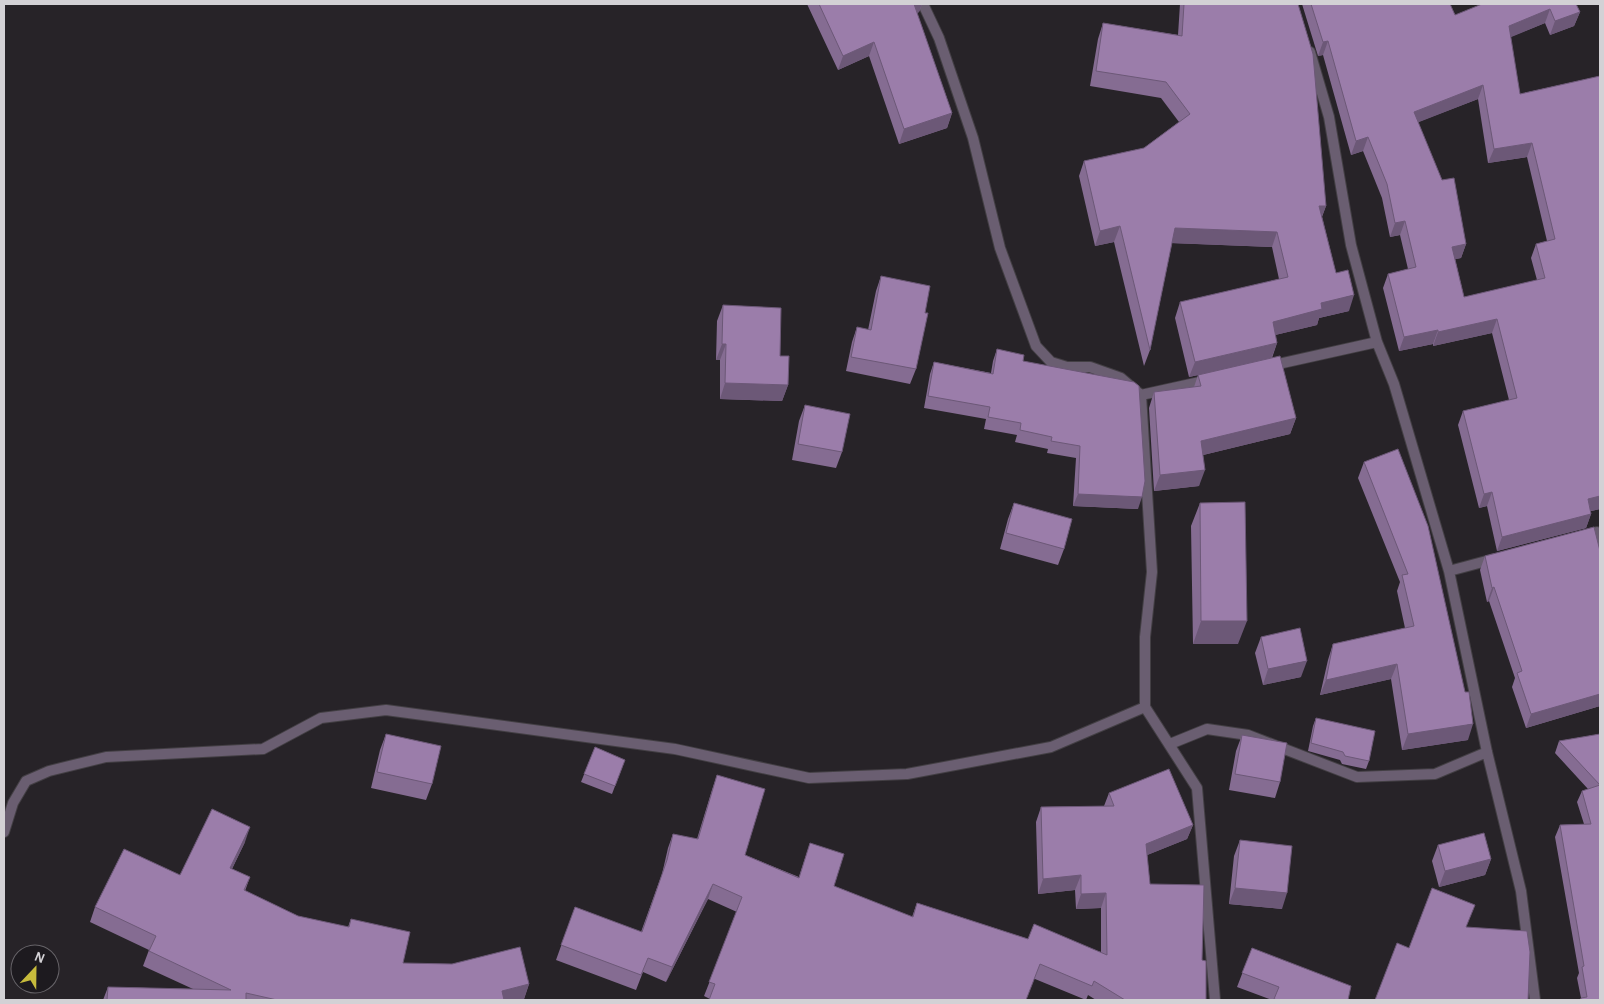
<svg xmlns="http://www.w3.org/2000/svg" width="1604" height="1004" font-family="'Alegreya Sans',sans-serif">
<rect width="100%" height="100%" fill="#272328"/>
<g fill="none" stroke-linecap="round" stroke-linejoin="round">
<g stroke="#433f44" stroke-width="12">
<path id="minor" d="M 923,4 L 939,38 L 973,138 L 1000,248 L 1036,346 L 1051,362 L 1067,367 L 1090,367 L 1121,378 L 1141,395 L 1152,572 L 1145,637 L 1145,707 L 1197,788 L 1215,1000
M 1310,52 L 1329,117 L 1351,245 L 1377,342 L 1394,384 L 1449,571 L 1487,752 L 1521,891 L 1535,1000
M 1269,366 L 1377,342
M 1141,395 L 1209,380
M 1583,536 L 1597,532 L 1600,550
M 1449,571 L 1494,559
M 1170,744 L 1207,729 L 1248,735 L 1357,777 L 1435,774 L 1487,752
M 4,832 L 13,803 L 26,781 L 49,771 L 106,757 L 263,749 L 321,718 L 386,710 L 675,749 L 809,778 L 907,774 L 1051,747 L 1145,707"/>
</g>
<use href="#minor" stroke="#6a5e71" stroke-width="10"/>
</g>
<path fill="#856c92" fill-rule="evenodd" d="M 807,4 L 922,4 L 919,12 L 917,13 L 952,113 L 947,128 L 899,144 L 869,56 L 838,70 Z
M 1180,4 L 1298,4 L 1326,206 L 1322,217 L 1336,273 L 1349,311 L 1319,318 L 1317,325 L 1275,335 L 1277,343 L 1272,358 L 1296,418 L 1290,434 L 1203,455 L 1199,486 L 1154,491 L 1149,408 L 1154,392 L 1194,387 L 1198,375 L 1189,377 L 1175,318 L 1180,302 L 1279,279 L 1272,247 L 1172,243 L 1150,350 L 1144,366 L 1114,242 L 1095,246 L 1079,176 L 1084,161 L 1144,148 L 1179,122 L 1161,98 L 1090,86 L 1098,39 L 1103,23 L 1178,35 Z
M 1302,4 L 1450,4 L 1455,15 L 1576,4 L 1580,12 L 1574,26 L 1550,35 L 1545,23 L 1510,37 L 1520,94 L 1600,76 L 1600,509 L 1591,511 L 1591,514 L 1586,528 L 1497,551 L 1487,506 L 1479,508 L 1458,425 L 1463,411 L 1509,400 L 1492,333 L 1433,346 L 1433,344 L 1399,351 L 1383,288 L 1388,274 L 1408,269 L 1400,235 L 1390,237 L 1382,198 L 1363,151 L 1351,155 L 1323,55 L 1318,56 ZM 1478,99 L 1488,163 L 1527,157 L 1547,241 L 1536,244 L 1531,258 L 1537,280 L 1464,297 L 1455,259 L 1461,258 L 1466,244 L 1418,122 Z
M 881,276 L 916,369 L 910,384 L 846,371 L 852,342 L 857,327 L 868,330 L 876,291 Z
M 723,305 L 780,356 L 788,385 L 782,401 L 720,399 L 720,360 L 716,360 L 717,321 Z
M 997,349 L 1023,361 L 1138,509 L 1073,506 L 1076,458 L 1047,453 L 1048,449 L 1015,442 L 1017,435 L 984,429 L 986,419 L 924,408 L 930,374 L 934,362 L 991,373 L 993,361 Z
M 805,405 L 842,452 L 836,468 L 792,460 L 799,421 Z
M 1364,462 L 1465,692 L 1468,740 L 1402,750 L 1391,679 L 1320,695 L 1328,660 L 1333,644 L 1405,628 L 1397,591 L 1400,582 L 1358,478 Z
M 1014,503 L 1064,549 L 1058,565 L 1000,549 L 1008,519 Z
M 1200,503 L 1238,644 L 1193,644 L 1191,526 Z
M 1600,551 L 1600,706 L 1526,728 L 1512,687 L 1515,678 L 1489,601 L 1487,602 L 1480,570 L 1485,556 Z
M 1261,637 L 1301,677 L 1263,685 L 1255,653 Z
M 1316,718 L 1369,761 L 1366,769 L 1342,764 L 1340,760 L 1308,751 L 1313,726 Z
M 386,734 L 432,784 L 426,800 L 371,788 L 380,750 Z
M 1600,734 L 1600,1000 L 1580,1000 L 1581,998 L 1577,978 L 1579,973 L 1555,837 L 1560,825 L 1584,824 L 1577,802 L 1582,791 L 1588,789 L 1555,753 L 1559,741 Z
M 1242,735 L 1280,782 L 1275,798 L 1229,790 L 1236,751 Z
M 595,747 L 625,760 L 612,794 L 581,782 Z
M 717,775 L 745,855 L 799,877 L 810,843 L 834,886 L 912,917 L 917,903 L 1028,939 L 1101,952 L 1101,908 L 1076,909 L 1075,890 L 1038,894 L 1036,822 L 1041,807 L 1104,806 L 1109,793 L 1193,825 L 1187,839 L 1147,855 L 1150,884 L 1202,960 L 1206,1000 L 1096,1000 L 1088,995 L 1086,1000 L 1035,979 L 710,999 L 704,996 L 737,912 L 708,899 L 666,982 L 643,972 L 636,990 L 556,960 L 575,907 L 641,932 L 662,874 L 668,848 L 673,834 L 697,839 L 712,790 Z
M 1240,840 L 1282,909 L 1229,904 L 1234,856 Z
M 245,842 L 232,869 L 250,877 L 245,891 L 298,916 L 348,927 L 351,919 L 403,963 L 529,984 L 524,999 L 518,1000 L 103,1000 L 108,987 L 193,989 L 143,966 L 149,950 L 90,922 L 95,907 L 180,875 Z
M 1438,845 L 1491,859 L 1485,875 L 1439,887 L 1432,861 Z
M 1252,948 L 1348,1000 L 1272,1000 L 1237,987 Z"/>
<path fill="#6c5877" d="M 913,4 L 922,4 L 919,12 L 908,18 Z
M 1550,9 L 1545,23 L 1504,40 L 1509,26 Z
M 1580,12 L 1574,26 L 1550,35 L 1555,21 Z
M 1328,41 L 1323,55 L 1318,56 L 1323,42 Z
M 874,42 L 869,56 L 838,70 L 843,56 Z
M 1483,85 L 1478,99 L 1409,126 L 1414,112 Z
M 952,113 L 947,128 L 899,144 L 904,129 Z
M 1368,137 L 1363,151 L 1351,155 L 1356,141 Z
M 1532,143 L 1527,157 L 1488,163 L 1494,149 Z
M 1319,206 L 1326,206 L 1320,221 Z
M 1405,221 L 1400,235 L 1390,237 L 1395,223 Z
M 1120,226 L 1114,242 L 1095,246 L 1100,231 Z
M 1175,228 L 1277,232 L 1272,247 L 1169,243 Z
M 1466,244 L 1461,258 L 1447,261 L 1452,247 Z
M 1354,295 L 1349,311 L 1319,318 L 1317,325 L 1267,337 L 1273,322 L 1321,303 Z
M 1497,319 L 1492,333 L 1433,346 L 1438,332 Z
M 1438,330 L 1433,344 L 1399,351 L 1404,337 Z
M 1277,343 L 1271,359 L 1189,377 L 1195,362 Z
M 722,344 L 726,344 L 720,360 L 716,360 Z
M 725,383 L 788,385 L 782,401 L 720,399 Z
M 1296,418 L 1290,434 L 1195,457 L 1201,441 Z
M 1205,470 L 1199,486 L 1154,491 L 1160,475 Z
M 1492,492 L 1487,506 L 1479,508 L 1484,494 Z
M 1078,494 L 1142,497 L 1138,509 L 1073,506 Z
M 1600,496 L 1600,509 L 1583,513 L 1588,499 Z
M 1591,514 L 1586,528 L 1497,551 L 1502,537 Z
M 1494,587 L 1489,601 L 1487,602 L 1492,588 Z
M 1201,621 L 1247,621 L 1238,644 L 1193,644 Z
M 1307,661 L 1301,677 L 1263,685 L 1268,669 Z
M 1397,664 L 1391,679 L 1320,695 L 1326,680 Z
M 1600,694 L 1600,706 L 1526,728 L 1531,714 Z
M 1473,724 L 1468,740 L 1402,750 L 1408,734 Z
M 1193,825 L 1187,839 L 1140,858 L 1146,844 Z
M 250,827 L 245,842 L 225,883 L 230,868 Z
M 1491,859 L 1485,875 L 1439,887 L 1445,871 Z
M 1081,875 L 1075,890 L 1038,894 L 1043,879 Z
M 713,884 L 708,899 L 666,982 L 672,967 Z
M 1235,888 L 1287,893 L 1282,909 L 1229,904 Z
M 1106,893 L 1101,908 L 1076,909 L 1081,894 Z
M 529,984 L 524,999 L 518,1000 L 498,1000 L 502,991 Z"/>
<path fill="#9b7daa" stroke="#6c5877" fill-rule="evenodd" d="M 819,4 L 914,4 L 952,113 L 904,129 L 874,42 L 843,56 Z
M 1184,4 L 1298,4 L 1313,54 L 1326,206 L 1319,206 L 1336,273 L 1348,270 L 1354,295 L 1321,303 L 1322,309 L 1273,322 L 1277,343 L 1195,362 L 1180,302 L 1288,277 L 1277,232 L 1175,228 L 1150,350 L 1120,226 L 1100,231 L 1084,161 L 1144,148 L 1190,114 L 1166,82 L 1096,71 L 1103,23 L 1182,36 Z
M 1311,4 L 1450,4 L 1455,15 L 1482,4 L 1576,4 L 1580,12 L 1555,21 L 1550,9 L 1509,26 L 1520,94 L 1600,76 L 1600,496 L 1588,499 L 1591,514 L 1502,537 L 1492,492 L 1484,494 L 1463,411 L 1517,398 L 1497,319 L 1438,332 L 1438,330 L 1404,337 L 1388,274 L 1416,267 L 1405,221 L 1395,223 L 1387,184 L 1368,137 L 1356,141 L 1328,41 L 1323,42 ZM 1483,85 L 1494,149 L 1532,143 L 1555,239 L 1536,244 L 1545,278 L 1464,297 L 1452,247 L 1466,244 L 1454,178 L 1442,180 L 1414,112 Z
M 881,276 L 930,286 L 925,313 L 928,313 L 916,369 L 851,357 L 857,327 L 871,330 Z
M 723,305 L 781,308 L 780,356 L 789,356 L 788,385 L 725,383 L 726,344 L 722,344 Z
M 997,349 L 1024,355 L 1023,361 L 1134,382 L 1139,386 L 1145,481 L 1142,497 L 1078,494 L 1080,446 L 1051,441 L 1052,437 L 1020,430 L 1021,423 L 988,417 L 990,407 L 928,396 L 934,362 L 993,374 Z
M 1280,356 L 1296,418 L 1201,441 L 1205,470 L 1160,475 L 1154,392 L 1201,386 L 1198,375 Z
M 805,405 L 850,414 L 842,452 L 798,444 Z
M 1398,449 L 1428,526 L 1465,692 L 1469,692 L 1473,724 L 1408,734 L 1397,664 L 1326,680 L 1333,644 L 1414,626 L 1402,575 L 1408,574 L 1364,462 Z
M 1245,502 L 1247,621 L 1201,621 L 1200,503 Z
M 1014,503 L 1072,519 L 1064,549 L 1006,533 Z
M 1594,527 L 1600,551 L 1600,694 L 1531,714 L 1517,673 L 1522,671 L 1494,587 L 1492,588 L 1485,556 Z
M 1300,628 L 1307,661 L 1268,669 L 1261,637 Z
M 1316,718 L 1375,731 L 1369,761 L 1345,756 L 1343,752 L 1311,743 Z
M 386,734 L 441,746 L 432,784 L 377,772 Z
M 1600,734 L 1600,1000 L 1581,1000 L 1581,998 L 1587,997 L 1582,967 L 1584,966 L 1560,825 L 1591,824 L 1582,791 L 1600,785 L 1559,741 Z
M 1242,735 L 1287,743 L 1280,782 L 1235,774 Z
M 595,747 L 625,760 L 615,786 L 584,774 Z
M 1169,769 L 1193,825 L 1146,844 L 1150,884 L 1204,885 L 1202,960 L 1206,961 L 1206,1000 L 1125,1000 L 1094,981 L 1092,986 L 1040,964 L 1026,1000 L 709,1000 L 715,984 L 709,982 L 742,897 L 713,884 L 672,967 L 648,958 L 641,975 L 561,945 L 575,907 L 642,932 L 667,860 L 673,834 L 698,839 L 717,775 L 765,789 L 745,855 L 799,878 L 810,843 L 844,854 L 834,886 L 913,917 L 917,903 L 1028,939 L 1034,924 L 1107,955 L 1106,893 L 1081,894 L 1081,875 L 1043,879 L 1041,807 L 1114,806 L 1109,793 Z
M 212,809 L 250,827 L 230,868 L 250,877 L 244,890 L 298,916 L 349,927 L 351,919 L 410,932 L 403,963 L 452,964 L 520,947 L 529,984 L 502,991 L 504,1000 L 277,1000 L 246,993 L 246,1000 L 107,1000 L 108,987 L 231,990 L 149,951 L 156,936 L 95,907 L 124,849 L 180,875 Z
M 1484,833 L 1491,859 L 1445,871 L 1438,845 Z
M 1240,840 L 1292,846 L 1287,893 L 1235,888 Z
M 1432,888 L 1475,905 L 1466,927 L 1527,931 L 1530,952 L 1528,1000 L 1375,1000 L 1397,943 L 1409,948 Z
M 1252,948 L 1351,986 L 1348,1000 L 1278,1000 L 1274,999 L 1279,987 L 1242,973 Z"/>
<rect width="1604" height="1004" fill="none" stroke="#d3d1d5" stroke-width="10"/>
<g transform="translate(35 969) rotate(22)"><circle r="24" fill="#1d1a1f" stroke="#666368"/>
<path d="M0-4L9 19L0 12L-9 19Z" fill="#c7bb3c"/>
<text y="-8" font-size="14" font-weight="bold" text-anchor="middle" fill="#d3d1d5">N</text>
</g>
</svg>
